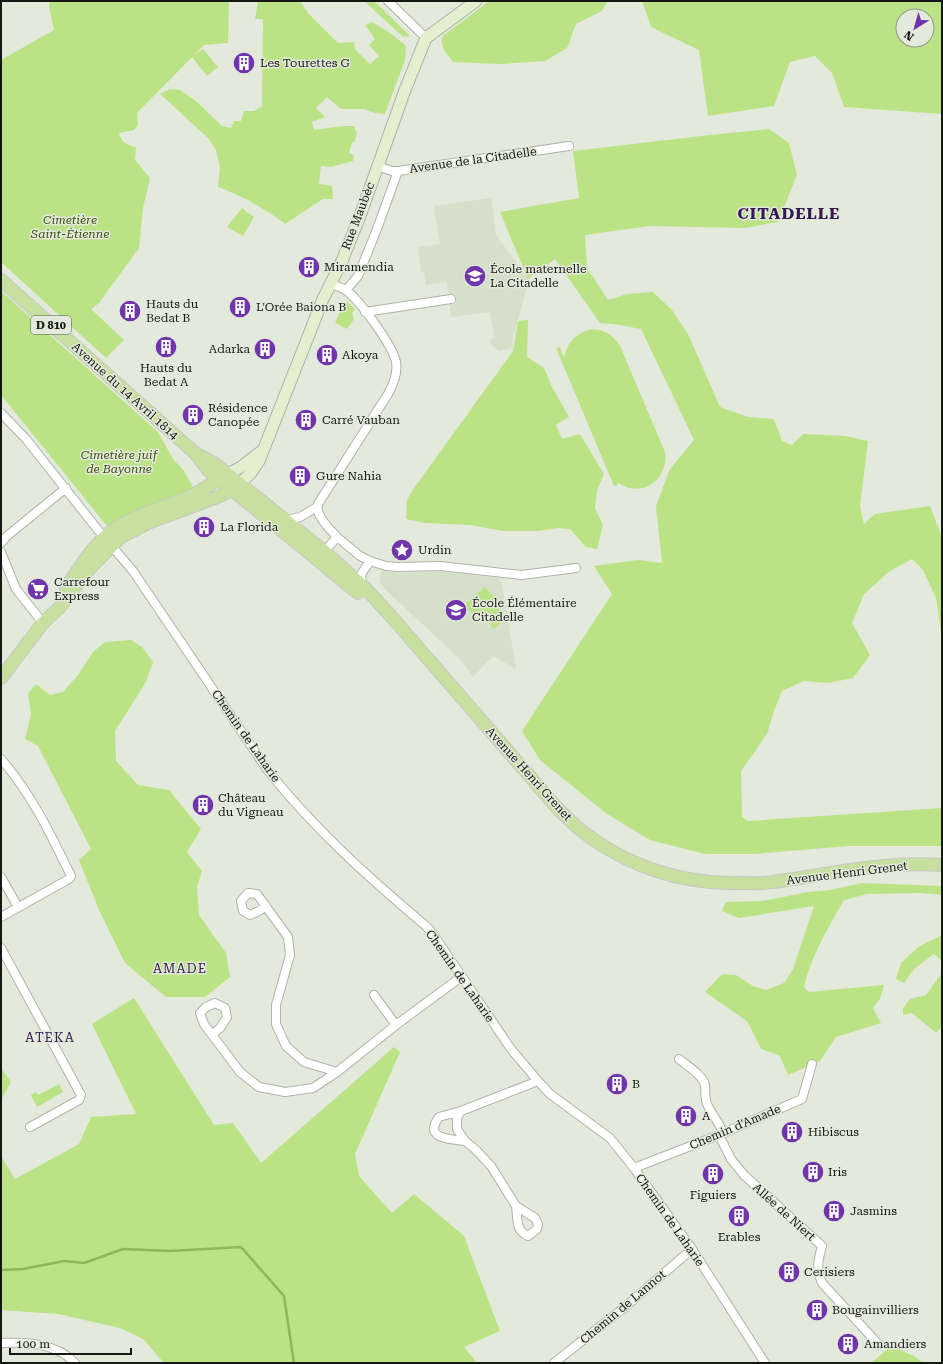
<svg xmlns="http://www.w3.org/2000/svg" width="943" height="1364" font-family="'Roboto Serif',serif">
<rect width="100%" height="100%" fill="#e3e9db"/>
<path fill="#d5dfca" d="M 491,198 L 496,235 L 529,280 L 512,340 L 513,347 L 512,348 L 499,351 L 489,342 L 494,337 L 490,312 L 451,317 L 447,282 L 426,285 L 424,272 L 421,272 L 418,247 L 440,244 L 434,206 Z
M 382,571 L 398,573 L 434,571 L 498,578 L 502,584 L 516,669 L 493,656 L 473,677 L 460,659 L 389,593 L 379,582 Z"/>
<path fill="#bbe386" fill-rule="evenodd" d="M 50,1 L 229,1 L 228,43 L 204,45 L 194,55 L 203,49 L 218,67 L 207,76 L 192,57 L 137,113 L 138,125 L 134,130 L 119,133 C 121,142 127,145 136,147 L 135,160 L 150,178 L 143,208 L 139,248 L 99,303 L 91,309 L 124,340 L 106,358 L 1,262 L 1,60 L 54,30 L 49,7 Z
M 258,1 L 300,1 L 308,13 L 338,43 L 354,42 L 355,49 L 370,64 L 379,56 L 369,45 L 375,39 L 365,25 L 372,22 L 389,32 L 406,46 L 405,60 L 385,114 L 375,113 L 363,109 L 341,109 L 327,97 L 316,108 L 325,117 L 312,122 L 314,130 L 343,126 L 354,126 L 357,134 L 354,142 L 352,142 L 349,153 L 354,155 L 353,161 L 331,167 L 321,166 L 319,184 L 332,186 L 333,199 L 323,199 L 285,224 C 265,208 242,196 218,187 L 220,168 L 216,150 L 208,138 L 160,94 L 169,89 L 180,90 L 196,101 L 222,126 L 231,128 L 234,121 L 241,121 L 244,111 L 254,111 L 262,106 L 263,19 L 255,19 Z
M 364,1 L 374,1 L 409,35 L 408,37 L 402,36 Z
M 489,1 L 608,1 L 602,11 L 576,24 L 567,48 L 545,61 L 501,64 L 453,62 C 448,54 438,46 443,36 Z
M 642,1 L 942,1 L 942,114 L 844,107 L 832,73 L 815,56 L 790,62 L 774,106 L 708,116 L 699,50 L 651,27 ZM 903,16 L 927,16 L 927,40 L 903,40 Z
M 769,129 L 789,143 L 797,175 L 778,222 L 744,228 L 649,226 L 585,235 L 587,268 L 608,300 L 627,294 L 653,292 L 672,310 L 688,334 L 720,407 L 748,417 L 774,419 L 782,441 L 792,445 L 803,434 L 845,436 L 868,441 L 860,506 L 864,524 L 875,514 L 930,506 L 942,537 L 942,638 L 936,598 L 923,570 L 912,559 L 890,571 L 864,594 L 852,623 L 870,655 L 853,678 L 828,683 L 804,681 L 782,691 L 774,711 L 767,734 L 741,771 L 742,817 L 748,821 L 942,808 L 942,846 L 849,846 L 754,854 L 705,854 L 650,840 L 607,814 L 540,760 L 522,731 L 612,594 L 594,566 L 638,560 L 662,563 L 656,506 L 670,469 L 694,440 L 641,329 L 614,324 L 600,323 L 555,259 L 528,279 L 500,212 L 579,198 L 573,151 L 710,135 Z
M 242,208 L 254,217 L 243,236 L 227,227 Z
M 1,291 L 158,432 L 173,459 L 184,471 L 193,487 L 184,495 L 107,526 L 1,395 Z
M 347,302 L 355,309 L 352,313 L 354,319 L 347,329 L 335,323 L 341,309 Z
M 528,320 L 527,357 L 544,368 L 551,385 L 569,417 L 556,425 L 562,439 L 580,434 L 604,474 L 597,491 L 595,508 L 603,525 L 597,549 L 586,547 L 570,529 L 558,528 L 538,531 L 503,531 L 470,525 L 425,523 L 406,519 L 407,500 L 414,488 L 513,351 L 518,321 Z
M 588,330 C 603,328 612,334 620,346 L 665,452 C 669,480 641,500 617,482 L 618,485 L 614,486 L 556,348 L 560,347 L 564,358 C 567,343 574,335 588,330 Z
M 485,587 L 495,598 L 492,601 L 507,618 L 494,629 L 479,612 L 474,616 L 464,605 Z
M 131,640 L 142,647 L 153,662 L 146,682 L 115,731 L 116,761 L 138,785 L 169,790 L 201,829 L 187,852 L 202,871 L 197,887 L 199,915 L 226,953 L 230,977 L 205,997 L 166,997 L 125,963 L 99,910 L 79,860 L 91,849 L 38,746 L 25,739 L 31,714 L 28,694 L 36,684 L 50,695 L 63,692 L 78,675 L 93,652 L 105,642 Z
M 862,883 L 942,886 L 942,895 L 920,893 L 867,894 L 844,900 C 828,928 811,956 804,987 L 809,992 L 884,985 L 880,999 L 873,1008 L 881,1023 L 836,1037 L 820,1061 L 788,1075 L 780,1056 L 761,1049 L 747,1021 L 705,992 L 722,974 L 736,975 L 753,986 L 766,990 L 784,983 L 793,969 L 814,906 L 739,918 L 722,911 L 726,902 L 763,901 L 808,892 L 830,890 Z
M 942,935 L 942,961 L 934,954 L 914,969 L 904,983 L 896,979 L 901,963 L 918,947 Z
M 942,973 L 942,1026 L 936,1033 L 912,1013 L 903,1015 L 903,1008 L 910,999 L 926,995 Z
M 134,998 L 214,1125 L 233,1123 L 261,1163 L 394,1047 L 400,1052 L 355,1154 L 359,1176 L 392,1213 L 414,1194 L 464,1236 L 500,1331 L 464,1347 L 477,1363 L 164,1363 L 143,1339 L 120,1328 L 58,1314 L 1,1310 L 1,1156 L 15,1179 L 79,1144 L 91,1117 L 136,1114 L 92,1024 Z
M 1,1068 L 11,1082 L 1,1100 Z
M 59,1084 L 63,1092 L 37,1107 L 31,1095 L 36,1092 L 38,1095 Z
M 891,1346 L 914,1356 L 923,1363 L 871,1363 Z"/>
<g fill="none" stroke-linecap="round" stroke-linejoin="round">
<path stroke="#90b65a" stroke-width="2.5" d="M 1,1270 L 23,1269 L 64,1261 L 84,1263 L 123,1249 L 170,1251 L 241,1247 L 284,1296 L 294,1363"/>
<g stroke="#aeb4a7" stroke-width="10">
<path id="street" d="M 388,1 L 426,38
M 377,166 L 392,171 L 398,171 L 569,146
M 346,290 L 358,276 L 377,229 L 398,171
M 365,312 L 451,299
M 1,413 L 26,439 L 98,530 L 133,571 L 266,768 C 312,827 369,878 426,926 L 433,934 L 511,1049 L 538,1081 L 550,1094 L 610,1138 L 634,1168 L 692,1249 L 765,1363
M 284,521 L 300,517 L 317,507
M 337,537 L 360,556 L 370,561 L 386,566 L 397,567 L 440,566 L 522,575 L 576,568
M 1,543 L 7,536 L 66,488
M 1,552 L 16,589 L 43,623
M 322,554 L 337,537 C 330,529 315,516 318,504 L 388,394 C 393,385 398,373 396,362 C 393,346 360,301 347,291 C 342,287 335,286 330,284
M 364,586 C 357,573 364,572 370,561
M 1,759 C 31,793 51,835 71,876 L 69,879 L 1,917
M 1,877 L 18,907
M 266,906 L 259,911 L 250,915 L 243,911 L 241,901 L 248,893 L 257,894 L 288,937 L 290,955 L 276,1005 L 276,1024 L 286,1046 L 304,1062 L 337,1072
M 1,948 L 81,1095 L 79,1100 L 30,1127
M 374,995 L 396,1025
M 212,1035 L 220,1028 L 227,1017 L 225,1008 L 215,1003 L 206,1007 L 200,1013 L 204,1024 L 240,1072 L 259,1087 L 285,1092 L 313,1088 L 337,1072 L 396,1025 L 461,977
M 679,1059 C 686,1065 703,1075 705,1085 C 706,1092 704,1099 708,1106 C 713,1116 719,1122 723,1133
M 461,1111 L 439,1117 C 423,1139 449,1139 465,1141
M 719,1135 L 731,1159 L 744,1175 L 822,1246 C 818,1260 816,1270 822,1283 L 879,1345
M 634,1168 L 719,1135 L 802,1099 L 812,1064
M 516,1206 C 518,1219 515,1230 528,1236 L 537,1229 L 538,1224 L 535,1218 L 516,1206 L 491,1166 L 476,1150 L 465,1141 L 457,1129 L 457,1118 L 461,1111 L 538,1081
M 1,1343 C 26,1342 57,1343 75,1363
M 554,1363 L 625,1307 L 692,1249"/>
</g>
<g stroke="#aeb4a7" stroke-width="13">
<path id="secondary" d="M 228,474 L 241,467 L 263,450
M 239,484 L 250,474 L 259,461 L 323,299 L 342,261 L 360,216 L 405,90 L 426,38 L 476,1"/>
</g>
<g stroke="#c7c7c6" stroke-width="14">
<path id="primary" d="M 1,280 L 196,454 L 208,470 L 219,479 L 358,593
M 196,454 L 214,463 L 325,552 L 365,588 L 390,615 L 559,810 C 567,817 574,825 582,831 C 628,867 684,885 743,883 C 753,883 763,884 773,882 C 829,874 885,861 942,865
M 66,588 C 79,568 93,545 112,531 C 133,515 164,508 188,497 C 201,492 212,482 225,476
M 1,678 L 43,623 L 59,608 L 92,566 L 121,537 L 148,523 L 220,496 L 237,486"/>
</g>
<use href="#street" stroke="#fff" stroke-width="8"/>
<use href="#secondary" stroke="#e3f0d0" stroke-width="11"/>
<use href="#primary" stroke="#c7e0a0" stroke-width="12"/>
</g>
<defs>
<g id="building-disc" transform="scale(1.15)"><circle r="9.5" fill="#7035aa" stroke="#e3e9db"/><path d="M-4-6H4V6H1V3H-1V6H-4ZM-2.5-4.3h1.7v1.8h-1.7ZM.8-4.3h1.7v1.8H.8ZM-2.5-1h1.7V.8h-1.7ZM.8-1h1.7V.8H.8Z" fill="#fff"/></g>
<g id="school-disc" transform="scale(1.15)"><circle r="9.5" fill="#7035aa" stroke="#e3e9db"/><path d="M0-5L7-2L0 1L-7-2ZM-4 1L0 2.5L4 1V4Q0 6-4 4Z" fill="#fff"/></g>
<g id="sight-disc" transform="scale(1.15)"><circle r="9.5" fill="#7035aa" stroke="#e3e9db"/><path d="M0-6L1.8-2.2L6-1.7L2.9 1.2L3.7 5.4L0 3.3L-3.7 5.4L-2.9 1.2L-6-1.7L-1.8-2.2Z" fill="#fff"/></g>
<g id="supermarket-disc" transform="scale(1.15)"><circle r="9.5" fill="#7035aa" stroke="#e3e9db"/><path d="M-6-5.5h2.5l.6 2H6L4.5 2H-2.5L-4.4-4H-6ZM-1.5 3.2a1.3 1.3 0 1 0 .1 0ZM3 3.2a1.3 1.3 0 1 0 .1 0Z" fill="#fff"/></g>
</defs>
<g fill-rule="evenodd">
<use href="#building-disc" x="244" y="63"/>
<use href="#building-disc" x="309" y="267"/>
<use href="#school-disc" x="475" y="276"/>
<use href="#building-disc" x="240" y="307"/>
<use href="#building-disc" x="130" y="311"/>
<use href="#building-disc" x="166" y="347"/>
<use href="#building-disc" x="265" y="349"/>
<use href="#building-disc" x="327" y="355"/>
<use href="#building-disc" x="193" y="415"/>
<use href="#building-disc" x="306" y="420"/>
<use href="#building-disc" x="300" y="476"/>
<use href="#building-disc" x="204" y="527"/>
<use href="#sight-disc" x="402" y="550"/>
<use href="#supermarket-disc" x="38" y="589"/>
<use href="#school-disc" x="456" y="610"/>
<use href="#building-disc" x="203" y="805"/>
<use href="#building-disc" x="617" y="1084"/>
<use href="#building-disc" x="686" y="1116"/>
<use href="#building-disc" x="792" y="1132"/>
<use href="#building-disc" x="813" y="1172"/>
<use href="#building-disc" x="713" y="1174"/>
<use href="#building-disc" x="834" y="1211"/>
<use href="#building-disc" x="739" y="1216"/>
<use href="#building-disc" x="789" y="1272"/>
<use href="#building-disc" x="817" y="1310"/>
<use href="#building-disc" x="848" y="1344"/>
</g>
<g text-anchor="middle" dominant-baseline="central" stroke-width="3" stroke-linejoin="round" paint-order="stroke">
<rect fill="#e3e9db" stroke="#53564e" stroke-width="1" x="31" y="316" width="40" height="18" rx="3"/>
<g font-size="11" font-weight="bold" fill="#151712">
<text x="51" y="325">D 810</text>
</g>
<g font-size="12" fill="#151712" stroke="#e3e9db" text-anchor="start">
<text x="260" y="63">Les Tourettes G</text>
<text x="324" y="267">Miramendia</text>
<text x="490" y="269">École maternelle<tspan x="490" dy="14">La Citadelle</tspan></text>
<text x="146" y="304">Hauts du<tspan x="146" dy="14">Bedat B</tspan></text>
<text x="256" y="307">L'Orée Baiona B</text>
<text x="250" y="349" text-anchor="end">Adarka</text>
<text x="342" y="355">Akoya</text>
<text x="166" y="368" text-anchor="middle">Hauts du<tspan x="166" dy="14">Bedat A</tspan></text>
<text x="208" y="408">Résidence<tspan x="208" dy="14">Canopée</tspan></text>
<text x="322" y="420">Carré Vauban</text>
<text x="316" y="476">Gure Nahia</text>
<text x="220" y="527">La Florida</text>
<text x="418" y="550">Urdin</text>
<text x="54" y="582">Carrefour<tspan x="54" dy="14">Express</tspan></text>
<text x="472" y="603">École Élémentaire<tspan x="472" dy="14">Citadelle</tspan></text>
<text x="218" y="798">Château<tspan x="218" dy="14">du Vigneau</tspan></text>
<text x="632" y="1084">B</text>
<text x="702" y="1116">A</text>
<text x="808" y="1132">Hibiscus</text>
<text x="828" y="1172">Iris</text>
<text x="713" y="1195" text-anchor="middle">Figuiers</text>
<text x="850" y="1211">Jasmins</text>
<text x="739" y="1237" text-anchor="middle">Erables</text>
<text x="804" y="1272">Cerisiers</text>
<text x="832" y="1310">Bougainvilliers</text>
<text x="864" y="1344">Amandiers</text>
</g>
<g font-size="12" fill="#151712" stroke="#e3e9db">
<text transform="translate(473 160) rotate(-8)">Avenue de la Citadelle</text>
<text transform="translate(358 216) rotate(-69)">Rue Maubèc</text>
<text transform="translate(125 391) rotate(42)">Avenue du 14 Avril 1814</text>
<text transform="translate(246 736) rotate(55)">Chemin de Laharie</text>
<text transform="translate(529 774) rotate(48)">Avenue Henri Grenet</text>
<text transform="translate(847 873) rotate(-7)">Avenue Henri Grenet</text>
<text transform="translate(460 976) rotate(55)">Chemin de Laharie</text>
<text transform="translate(735 1127) rotate(-23)">Chemin d'Amade</text>
<text transform="translate(784 1212) rotate(42)">Allée de Niert</text>
<text transform="translate(670 1220) rotate(55)">Chemin de Laharie</text>
<text transform="translate(623 1307) rotate(-40)">Chemin de Lannot</text>
</g>
<g font-size="12" font-style="italic" fill="#39510e" stroke="#e3e9db">
<text x="70" y="220">Cimetière<tspan x="70" dy="14">Saint-Étienne</tspan></text>
<text x="119" y="455">Cimetière juif<tspan x="119" dy="14">de Bayonne</tspan></text>
</g>
<g font-size="13" letter-spacing="1" fill="#351951" stroke="#e3e9db">
<text x="180" y="968">AMADE</text>
<text x="50" y="1037">ATEKA</text>
</g>
<g font-size="16" font-weight="bold" letter-spacing="1" fill="#351951" stroke="#e3e9db">
<text x="789" y="213">CITADELLE</text>
</g>
</g>
<rect width="943" height="1364" fill="none" stroke="#151712" stroke-width="4"/>
<g transform="translate(915 28) rotate(217)"><circle r="19" fill="#e3e9db" stroke="#91958b"/>
<path d="M0-3L7 15L0 10L-7 15Z" fill="#7035aa"/>
<text y="-6" font-size="11" font-weight="bold" text-anchor="middle" fill="#151712">N</text>
</g>
<path d="M10 1348v6h121v-6" fill="none" stroke="#151712" stroke-width="2"/>
<text x="16" y="1348" font-size="12" fill="#151712" stroke="#e3e9db" stroke-width="3" paint-order="stroke">100 m</text>
</svg>
